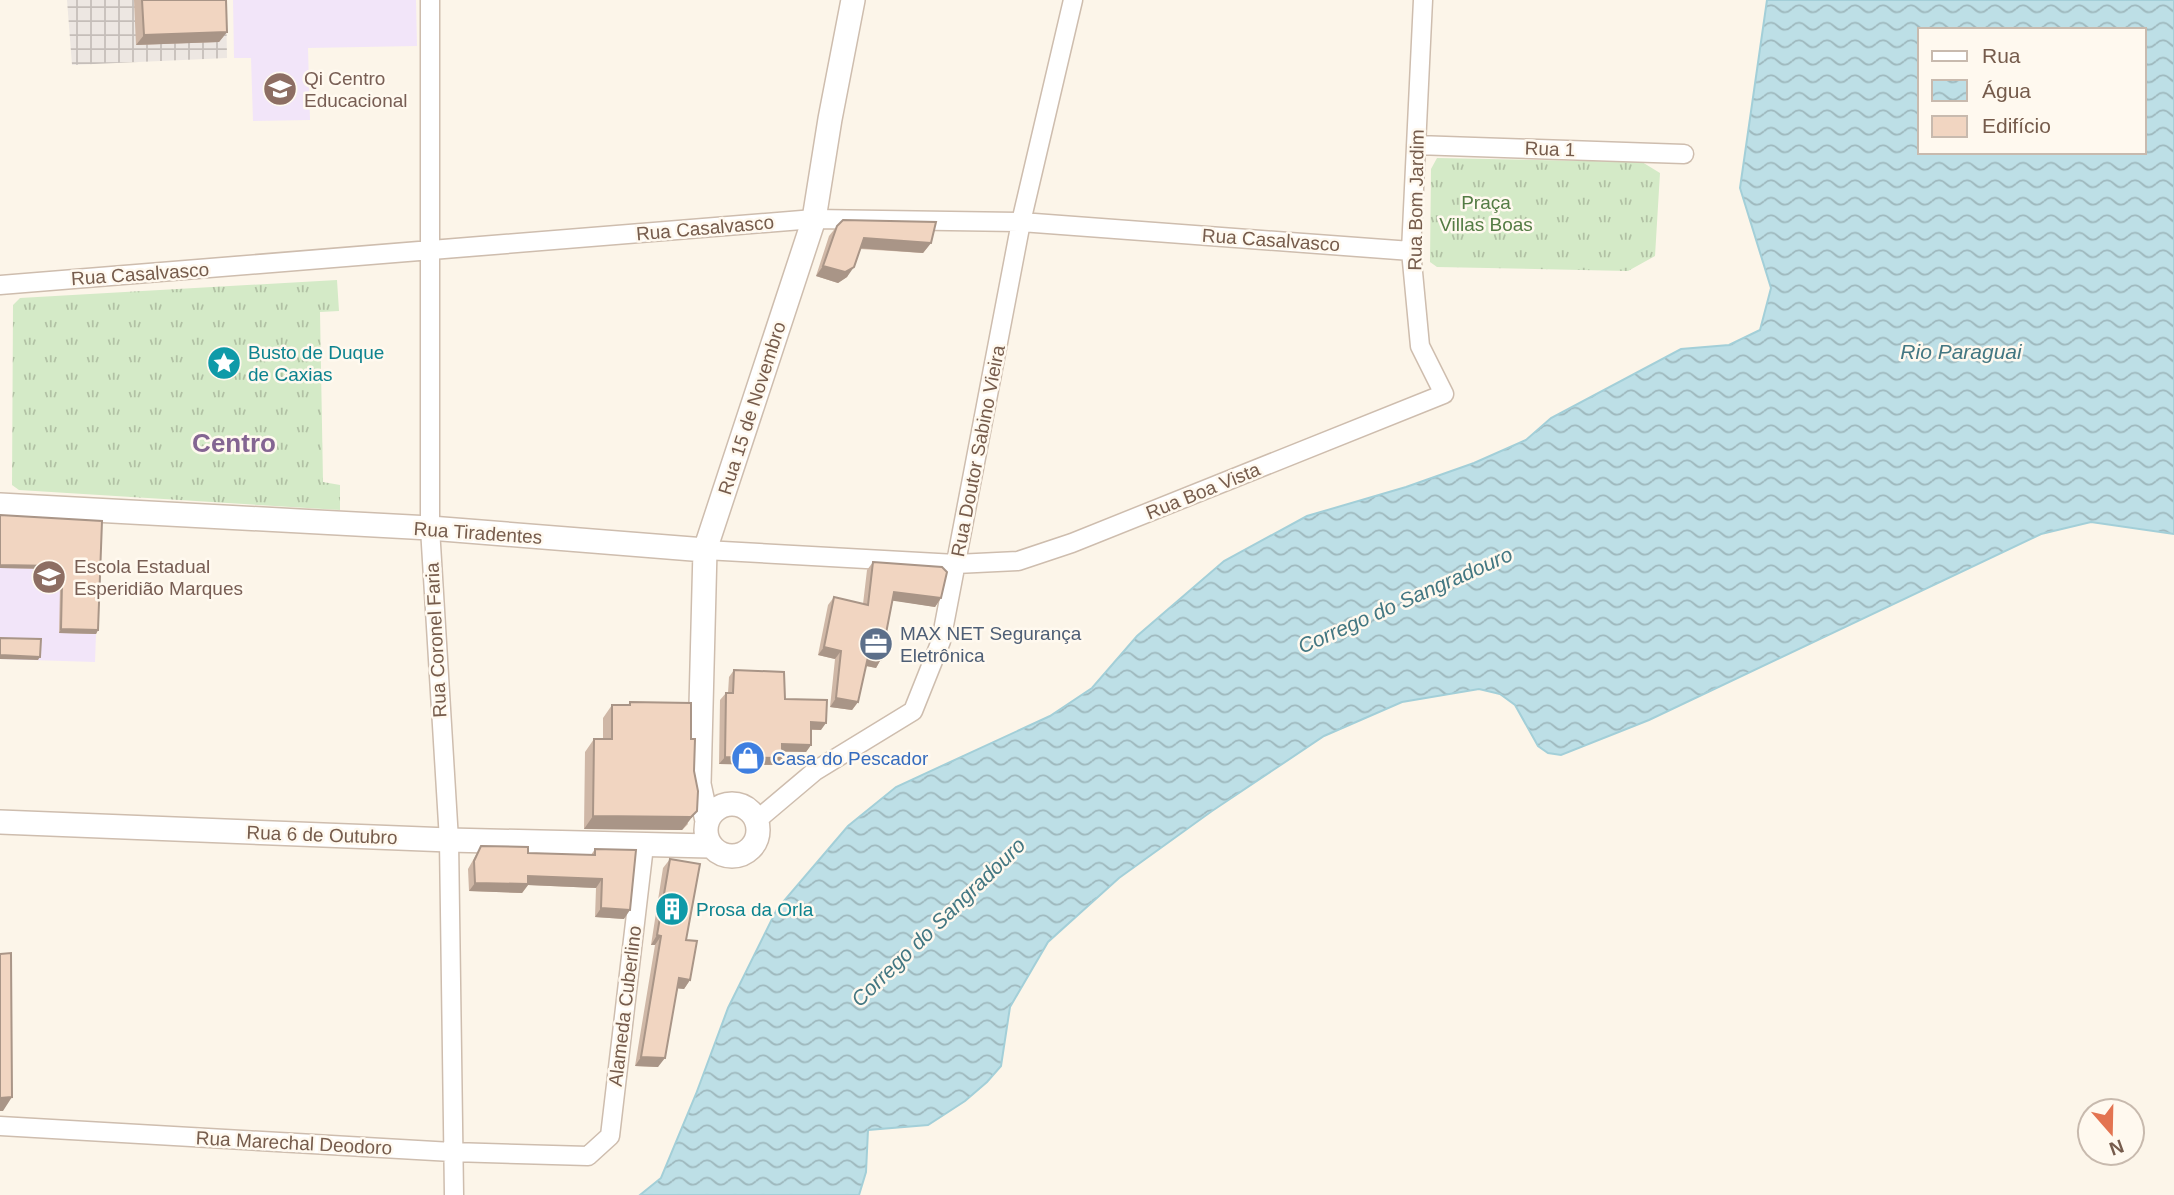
<svg xmlns="http://www.w3.org/2000/svg" width="2174" height="1195" font-family="Helvetica,sans-serif">
<defs>
<pattern id="industrial-grid" width="8" height="8" patternUnits="userSpaceOnUse" patternTransform="scale(1.75)"><rect width="8" height="8" fill="#ede7e2"/><path d="M0 4h8M4 0v8" fill="none" stroke="#c5beb9"/></pattern>
<pattern id="grass-tufts" width="24" height="20" patternUnits="userSpaceOnUse" patternTransform="scale(1.75)"><rect width="24" height="20" fill="#d4eac7"/><path d="M3 7l-1-3M5 7V3M7 7l1-3M15 17l-1-3M17 17v-4M19 17l1-3" fill="none" stroke="#b1c1a4"/></pattern>
<pattern id="water-waves" width="16" height="10" patternUnits="userSpaceOnUse" patternTransform="scale(1.75)"><rect width="16" height="10" fill="#bddfe6"/><path d="M0 5q4-4 8 0t8 0" fill="none" stroke="#9eb8bd"/></pattern>
</defs>
<rect width="100%" height="100%" fill="#fcf5e9"/>
<path fill="url(#industrial-grid)" d="M 67,0 L 226,0 L 227,58 L 72,65 Z"/>
<path fill="#f2e5f9" d="M 233,0 L 416,0 L 417,46 L 308,48 L 310,120 L 253,121 L 251,58 L 234,58 Z
M 0,518 L 100,521 L 95,662 L 0,659 Z"/>
<path fill="url(#grass-tufts)" d="M 1437,158 L 1642,162 L 1660,173 L 1655,256 L 1628,271 L 1437,267 L 1430,262 L 1431,169 Z
M 337,280 L 339,311 L 320,312 L 323,482 L 340,485 L 340,510 L 19,490 L 12,485 L 13,305 L 20,298 Z"/>
<path fill="url(#water-waves)" stroke="#a3cfd8" stroke-width="2" fill-rule="evenodd" d="M 1767,0 L 2174,0 L 2174,534 L 2091,522 L 2041,534 L 1649,720 L 1561,755 L 1548,753 L 1538,746 L 1515,705 L 1500,694 L 1479,689 L 1402,702 L 1324,736 L 1212,811 L 1119,878 L 1048,942 L 1010,1007 L 1001,1066 L 987,1082 L 965,1101 L 928,1125 L 868,1130 L 866,1172 L 859,1195 L 640,1195 L 661,1178 L 696,1094 L 728,1008 L 777,909 L 848,826 L 896,787 L 1050,716 L 1092,688 L 1137,636 L 1224,561 L 1307,516 L 1406,487 L 1474,463 L 1526,440 L 1551,418 L 1681,349 L 1729,345 L 1760,330 L 1771,288 L 1740,188 ZM 1920,30 L 2144,30 L 2144,152 L 1920,152 Z"/>
<g fill="none" stroke-linecap="round" stroke-linejoin="round">
<g stroke="#cebdae" stroke-width="21">
<path id="minor" d="M 430,0 L 430,528 L 449,840 L 454,1195
M 1416,145 L 1684,154
M 0,285 L 814,219 L 1021,222 L 1411,251
M 705,550 L 956,564 L 1018,561 L 1072,543 L 1444,394 L 1420,346 L 1411,251 L 1423,0
M 757,820 L 815,771 L 913,711 L 941,641 L 1021,222 L 1073,0
M 0,1126 L 452,1152 L 588,1156 L 610,1136 L 644,846"/>
</g>
<g stroke="#cebdae" stroke-width="26">
<path id="tertiary" d="M 0,505 L 430,528 L 705,550
M706 830a26 26 0 1 1 52 0a26 26 0 1 1-52 0Z
M 707,821 L 699,784 L 705,550 L 814,219 L 830,119 L 853,0
M 0,822 L 449,840 L 710,846"/>
</g>
<use href="#minor" stroke="#fff" stroke-width="18"/>
<use href="#tertiary" stroke="#fff" stroke-width="23"/>
</g>
<path fill="#cfb7a6" d="M 134,0 L 226,0 L 227,32 L 219,42 L 136,45 Z
M 837,226 L 931,243 L 923,253 L 860,249 L 847,277 L 838,283 L 816,276 L 829,236 Z
M 0,515 L 102,521 L 98,630 L 96,634 L 59,633 L 60,586 L 52,585 L 52,569 L 0,568 Z
M 873,562 L 941,598 L 935,607 L 892,600 L 881,659 L 876,668 L 866,666 L 858,702 L 852,710 L 830,707 L 835,659 L 818,655 L 828,605 L 834,597 L 863,604 L 867,570 Z
M 734,670 L 785,699 L 821,730 L 811,730 L 811,745 L 806,752 L 782,752 L 776,765 L 719,764 L 720,700 L 726,693 L 728,693 L 729,677 Z
M 630,702 L 688,824 L 682,830 L 584,829 L 585,752 L 594,739 L 603,739 L 603,718 L 612,705 L 628,705 Z
M 481,846 L 528,853 L 591,855 L 595,849 L 624,919 L 595,917 L 596,888 L 528,885 L 522,893 L 469,891 L 468,869 Z
M 670,859 L 686,940 L 690,980 L 684,989 L 678,988 L 658,1067 L 635,1066 L 655,945 L 651,945 L 663,868 Z"/>
<path fill="#a99587" d="M 227,32 L 219,42 L 136,45 L 144,35 Z
M 864,238 L 931,243 L 923,253 L 857,248 Z
M 823,266 L 854,267 L 847,277 L 838,283 L 816,276 Z
M 0,565 L 54,566 L 52,569 L 0,568 Z
M 54,582 L 62,582 L 60,586 L 52,585 Z
M 894,592 L 941,598 L 935,607 L 888,600 Z
M 61,629 L 98,630 L 96,634 L 59,633 Z
M 824,647 L 841,651 L 835,659 L 818,655 Z
M 0,655 L 40,657 L 38,660 L 0,659 Z
M 868,657 L 881,659 L 876,668 L 862,665 Z
M 836,698 L 858,702 L 852,710 L 830,707 Z
M 811,722 L 826,723 L 821,730 L 806,729 Z
M 782,744 L 811,745 L 806,752 L 776,751 Z
M 725,757 L 782,758 L 776,765 L 719,764 Z
M 697,811 L 682,830 L 584,829 L 593,816 Z
M 528,876 L 602,879 L 596,888 L 528,885 L 522,893 L 469,891 L 475,883 Z
M 601,908 L 630,910 L 624,919 L 595,917 Z
M 657,935 L 661,936 L 655,945 L 651,945 Z
M 679,978 L 690,980 L 684,989 L 673,988 Z
M 641,1057 L 665,1058 L 658,1067 L 635,1066 Z
M 12,1097 L 3,1111 L 0,1111 L 0,1098 Z"/>
<path fill="#f1d5c1" stroke="#a99587" stroke-width="2" d="M 142,0 L 226,0 L 227,32 L 144,35 Z
M 843,220 L 936,222 L 931,243 L 864,238 L 854,267 L 845,272 L 823,266 L 837,226 Z
M 0,515 L 102,521 L 98,630 L 61,629 L 62,582 L 54,582 L 54,566 L 0,565 Z
M 873,562 L 942,567 L 947,572 L 941,598 L 894,592 L 881,659 L 868,657 L 858,702 L 836,698 L 841,651 L 824,647 L 834,597 L 868,605 Z
M 0,638 L 41,639 L 40,657 L 0,655 Z
M 734,670 L 784,672 L 785,699 L 827,700 L 826,723 L 811,722 L 811,745 L 782,744 L 782,758 L 725,757 L 726,693 L 733,693 Z
M 630,702 L 691,703 L 691,739 L 695,739 L 694,771 L 698,791 L 697,811 L 691,817 L 593,816 L 594,739 L 612,739 L 612,705 L 630,705 Z
M 481,846 L 528,847 L 528,853 L 595,855 L 595,849 L 636,850 L 630,910 L 601,908 L 602,879 L 528,876 L 528,884 L 475,883 L 474,861 Z
M 670,859 L 700,864 L 686,940 L 697,941 L 690,980 L 679,978 L 665,1058 L 641,1057 L 661,936 L 657,935 Z
M 11,953 L 12,1097 L 0,1098 L 0,954 Z"/>
<defs>
<g id="school-disc" transform="scale(1.75)"><circle r="9.5" fill="#8d6e63" stroke="#fff9ef"/><path d="M0-5L7-2L0 1L-7-2ZM-4 1L0 2.5L4 1V4Q0 6-4 4Z" fill="#fff"/></g>
<g id="sight-disc" transform="scale(1.75)"><circle r="9.5" fill="#0f9aa8" stroke="#fff9ef"/><path d="M0-6L1.8-2.2L6-1.7L2.9 1.2L3.7 5.4L0 3.3L-3.7 5.4L-2.9 1.2L-6-1.7L-1.8-2.2Z" fill="#fff"/></g>
<g id="office-disc" transform="scale(1.75)"><circle r="9.5" fill="#5c6f8a" stroke="#fff9ef"/><path d="M-6-3h4V-5.5h4V-3h4V5H-6ZM-1-4.5V-3h2v-1.5ZM-6 0V1H6V0Z" fill="#fff"/></g>
<g id="shop-disc" transform="scale(1.75)"><circle r="9.5" fill="#3f7fe0" stroke="#fff9ef"/><path d="M-5-2.5h2.3a2.7 3.5 0 0 1 5.4 0H5L5.5 6h-11ZM-1.5-2.5h3a1.5 2.3 0 0 0-3 0Z" fill="#fff"/></g>
<g id="building-disc" transform="scale(1.75)"><circle r="9.5" fill="#0f9aa8" stroke="#fff9ef"/><path d="M-4-6H4V6H1V3H-1V6H-4ZM-2.5-4.3h1.7v1.8h-1.7ZM.8-4.3h1.7v1.8H.8ZM-2.5-1h1.7V.8h-1.7ZM.8-1h1.7V.8H.8Z" fill="#fff"/></g>
</defs>
<g fill-rule="evenodd">
<use href="#school-disc" x="280" y="89"/>
<use href="#sight-disc" x="224" y="363"/>
<use href="#school-disc" x="49" y="577"/>
<use href="#office-disc" x="876" y="644"/>
<use href="#shop-disc" x="748" y="758"/>
<use href="#building-disc" x="672" y="909"/>
</g>
<g text-anchor="middle" dominant-baseline="central" stroke-width="5" stroke-linejoin="round" paint-order="stroke">
<g font-size="19" fill="#785e54" stroke="#fff9ef" text-anchor="start">
<text x="304" y="78">Qi Centro<tspan x="304" dy="22">Educacional</tspan></text>
<text x="74" y="566">Escola Estadual<tspan x="74" dy="22">Esperidião Marques</tspan></text>
</g>
<g font-size="19" fill="#765c4c" stroke="#fff9ef">
<text transform="translate(1550 149) rotate(2)">Rua 1</text>
<text transform="translate(1416 200) rotate(-89)">Rua Bom Jardim</text>
<text transform="translate(705 228) rotate(-5)">Rua Casalvasco</text>
<text transform="translate(1271 240) rotate(4)">Rua Casalvasco</text>
<text transform="translate(140 274) rotate(-4)">Rua Casalvasco</text>
<text transform="translate(752 408) rotate(-72)">Rua 15 de Novembro</text>
<text transform="translate(978 451) rotate(-79)">Rua Doutor Sabino Vieira</text>
<text transform="translate(1203 491) rotate(-22)">Rua Boa Vista</text>
<text transform="translate(478 533) rotate(4)">Rua Tiradentes</text>
<text transform="translate(436 640) rotate(-93)">Rua Coronel Faria</text>
<text transform="translate(322 835) rotate(2)">Rua 6 de Outubro</text>
<text transform="translate(625 1006) rotate(-83)">Alameda Cuberlino</text>
<text transform="translate(294 1143) rotate(3)">Rua Marechal Deodoro</text>
</g>
<g font-size="19" fill="#547c44" stroke="#fff9ef">
<text x="1486" y="202">Praça<tspan x="1486" dy="22">Villas Boas</tspan></text>
</g>
<g font-size="19" fill="#0d838f" stroke="#fff9ef" text-anchor="start">
<text x="248" y="352">Busto de Duque<tspan x="248" dy="22">de Caxias</tspan></text>
<text x="696" y="909">Prosa da Orla</text>
</g>
<g font-size="19" fill="#4e5e75" stroke="#fff9ef" text-anchor="start">
<text x="900" y="633">MAX NET Segurança<tspan x="900" dy="22">Eletrônica</tspan></text>
</g>
<g font-size="19" fill="#366cbe" stroke="#fff9ef" text-anchor="start">
<text x="772" y="758">Casa do Pescador</text>
</g>
<g font-size="21" font-style="italic" fill="#437782" stroke="#fff9ef">
<text x="1961" y="351">Rio Paraguai</text>
<text transform="translate(1405 600) rotate(-24)">Corrego do Sangradouro</text>
<text transform="translate(938 922) rotate(-44)">Corrego do Sangradouro</text>
</g>
<g font-size="26" font-weight="bold" fill="#846592" stroke="#fff9ef">
<text x="234" y="443">Centro</text>
</g>
</g>
<rect x="1918" y="28" width="228" height="126" fill="#fff9ef" stroke="#c8baae" stroke-width="2"/>
<rect x="1932" y="51" width="35" height="10" fill="#ffffff" stroke="#c8baae" stroke-width="2"/>
<text x="1982" y="63" font-size="21" fill="#765c4c">Rua</text>
<rect x="1932" y="80" width="35" height="21" fill="url(#water-waves)" stroke="#c8baae" stroke-width="2"/>
<text x="1982" y="98" font-size="21" fill="#765c4c">Água</text>
<rect x="1932" y="116" width="35" height="21" fill="#f1d5c1" stroke="#c8baae" stroke-width="2"/>
<text x="1982" y="133" font-size="21" fill="#765c4c">Edifício</text>
<g transform="translate(2111 1132) rotate(160)"><circle r="33" fill="#fff9ef" stroke="#c8baae" stroke-width="2"/>
<path d="M0-5L12 26L0 18L-12 26Z" fill="#e37451"/>
<text y="-10" font-size="19" font-weight="bold" text-anchor="middle" fill="#765c4c">N</text>
</g>
</svg>
